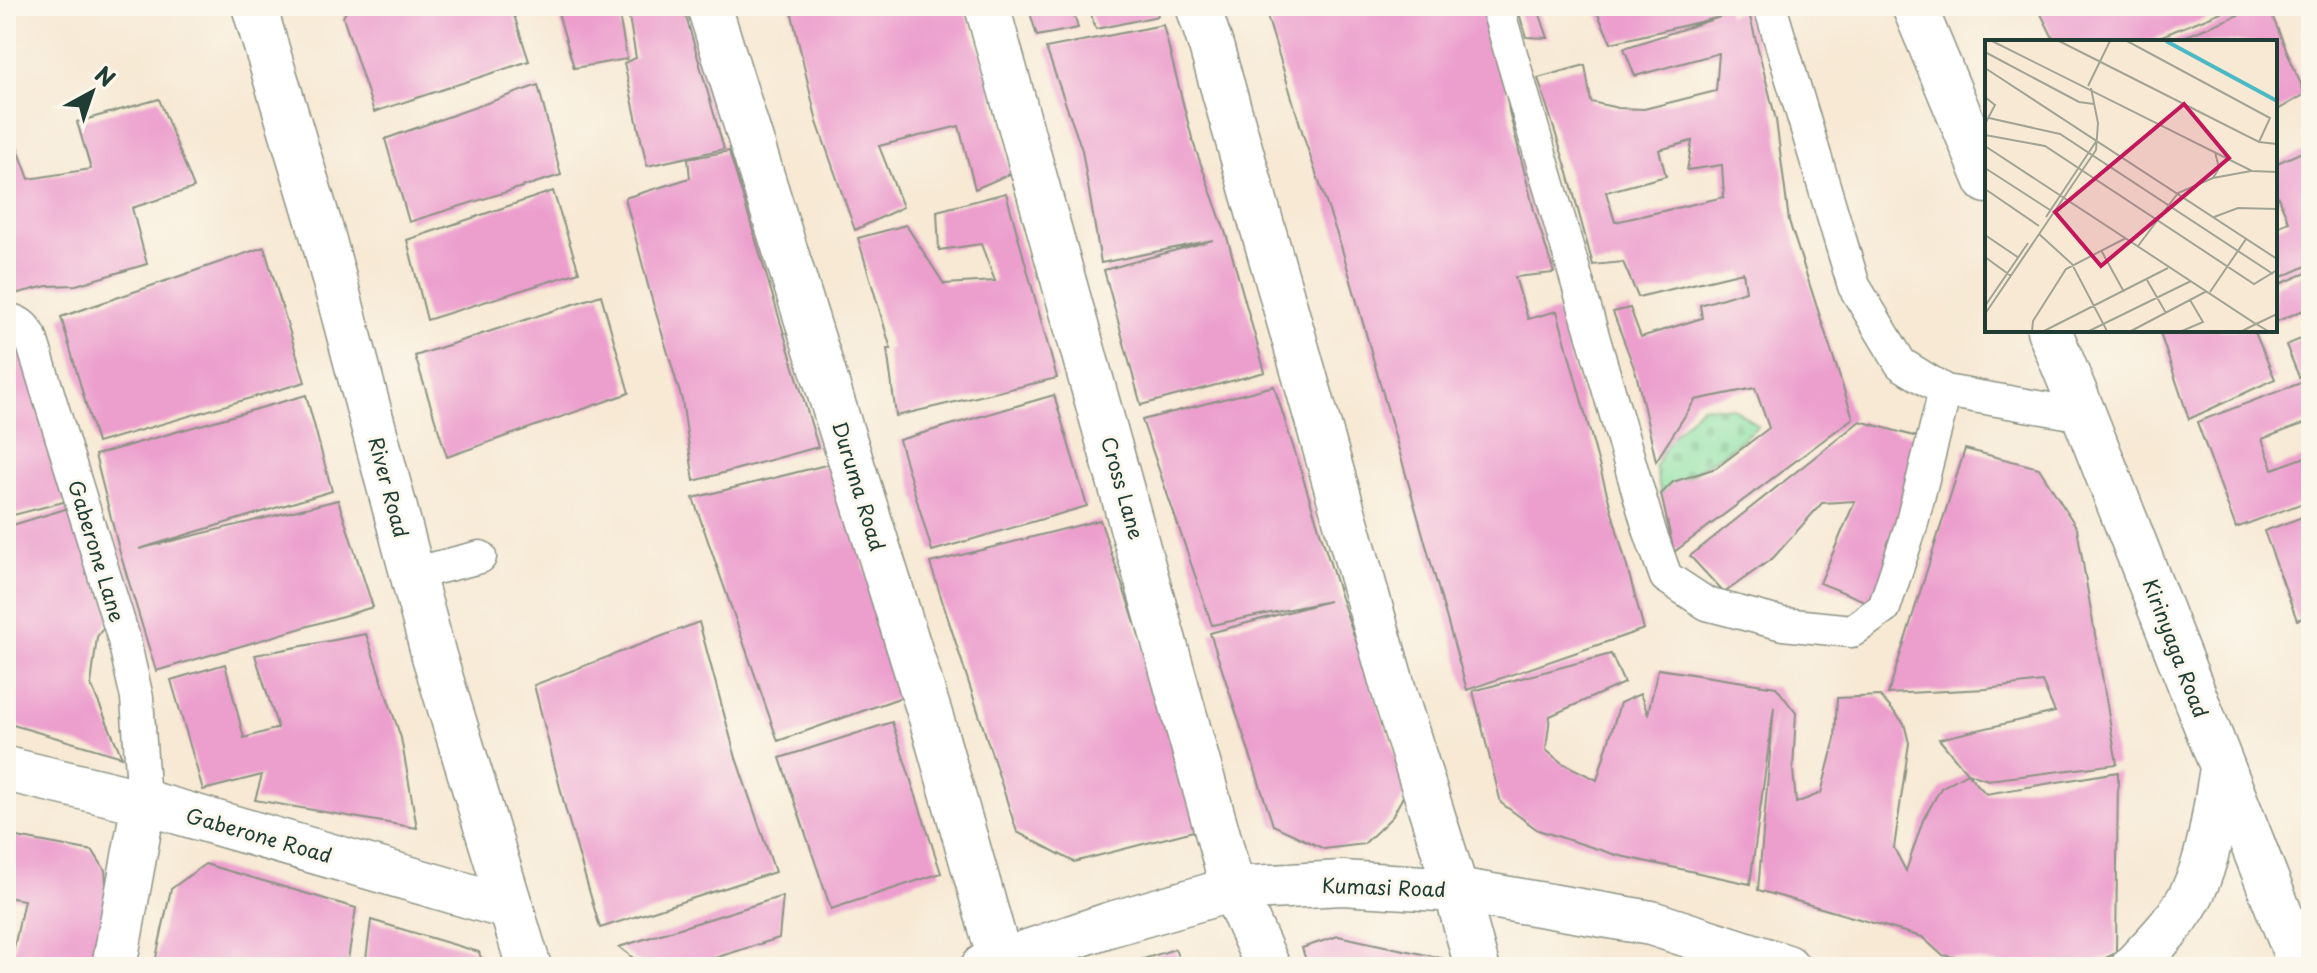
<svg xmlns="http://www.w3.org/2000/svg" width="2317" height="973" font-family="'Playpen Sans',sans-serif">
<defs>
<pattern id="cemetery-stones" width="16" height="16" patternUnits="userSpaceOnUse" patternTransform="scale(2)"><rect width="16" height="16" fill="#8ce1a4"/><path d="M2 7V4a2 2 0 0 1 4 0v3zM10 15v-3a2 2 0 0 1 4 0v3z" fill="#78c28e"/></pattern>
</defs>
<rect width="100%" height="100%" fill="#fbf7ec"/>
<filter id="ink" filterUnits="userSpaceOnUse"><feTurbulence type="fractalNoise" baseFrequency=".0125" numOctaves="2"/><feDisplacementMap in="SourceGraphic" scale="16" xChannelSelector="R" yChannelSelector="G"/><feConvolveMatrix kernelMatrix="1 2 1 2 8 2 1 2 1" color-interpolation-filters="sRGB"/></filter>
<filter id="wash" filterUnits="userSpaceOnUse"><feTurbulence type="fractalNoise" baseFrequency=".006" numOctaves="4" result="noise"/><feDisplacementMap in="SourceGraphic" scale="32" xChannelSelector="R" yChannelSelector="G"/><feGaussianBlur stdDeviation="1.8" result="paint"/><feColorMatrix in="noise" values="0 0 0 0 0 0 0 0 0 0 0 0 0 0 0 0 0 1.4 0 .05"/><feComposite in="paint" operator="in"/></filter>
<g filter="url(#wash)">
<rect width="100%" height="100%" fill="#f7e9d4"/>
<path fill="url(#cemetery-stones)" stroke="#568f6c" stroke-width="2" d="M 1702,406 L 1733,408 L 1758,426 L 1728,450 L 1661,494 L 1655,467 L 1669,439 Z"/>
<g id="blocks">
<path fill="#ec9fcd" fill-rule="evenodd" d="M 349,6 L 511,6 L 529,61 L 374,112 L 343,17 Z
M 556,6 L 625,6 L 618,9 L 627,59 L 574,68 Z
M 647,6 L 683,6 L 724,149 L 647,166 L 624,63 L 636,58 L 628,11 Z
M 790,6 L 963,6 L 988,76 L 1010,174 L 975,189 L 959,126 L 879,146 L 903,207 L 855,230 L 817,122 Z
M 1028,6 L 1071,6 L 1078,28 L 1037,36 Z
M 1088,6 L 1156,6 L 1158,16 L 1096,29 Z
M 1264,6 L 1483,6 L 1506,87 L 1509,111 L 1534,210 L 1554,273 L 1515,277 L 1528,319 L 1557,311 L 1644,629 L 1467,690 L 1342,249 L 1306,144 Z
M 1517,6 L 1537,6 L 1548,38 L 1526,37 Z
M 1616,6 L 1726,6 L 1728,15 L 1748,9 L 1776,120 L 1789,221 L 1853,418 L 1674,552 L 1661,494 L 1673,482 L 1716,468 L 1769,428 L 1755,388 L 1695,400 L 1656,461 L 1636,373 L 1613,312 L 1630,308 L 1641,337 L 1702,318 L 1700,305 L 1746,291 L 1743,272 L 1638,297 L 1623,262 L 1593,265 L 1568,173 L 1538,78 L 1585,65 L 1591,102 L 1618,108 L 1644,109 L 1716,91 L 1719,53 L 1635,76 L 1624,48 L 1720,17 L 1611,43 L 1597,12 ZM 1692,141 L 1687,170 L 1722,165 L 1724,197 L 1615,222 L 1606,192 L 1666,176 L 1659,150 Z
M 2037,6 L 2236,6 L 2147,42 L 2055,42 Z
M 2261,6 L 2268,6 L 2305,94 L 2276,111 L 2275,42 L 2171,42 Z
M 1163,25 L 1193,142 L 1227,237 L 1265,372 L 1141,405 L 1104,270 L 1213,240 L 1101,263 L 1082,150 L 1046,48 Z
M 538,85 L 561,175 L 409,222 L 385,139 Z
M 159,99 L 194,188 L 132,208 L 147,264 L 76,285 L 47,286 L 6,296 L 6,116 L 29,179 L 91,169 L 77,122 Z
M 2311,148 L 2311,264 L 2275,280 L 2275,228 L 2289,222 L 2277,195 L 2275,196 L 2275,164 Z
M 729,151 L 818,447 L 694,481 L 682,400 L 650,293 L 625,198 L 690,178 L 688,159 Z
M 553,191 L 579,272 L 427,320 L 407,240 Z
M 1006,193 L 1057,378 L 896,416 L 887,349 L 891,349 L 858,238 L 906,225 L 944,284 L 995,281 L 981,244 L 939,250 L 937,211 Z
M 264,247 L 305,382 L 97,443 L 61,317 Z
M 2311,271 L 2311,307 L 2275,322 L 2275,286 Z
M 601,295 L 629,393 L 447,457 L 415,356 Z
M 2168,330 L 2254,330 L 2275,379 L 2189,419 L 2160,333 Z
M 23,332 L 71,500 L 6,517 L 6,336 Z
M 2311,335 L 2311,372 L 2299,377 L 2286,345 Z
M 2311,379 L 2311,421 L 2262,439 L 2273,469 L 2311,455 L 2311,500 L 2236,528 L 2197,422 Z
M 1274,386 L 1341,598 L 1407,789 L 1392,817 L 1364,844 L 1324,849 L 1273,825 L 1210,633 L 1329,601 L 1212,625 L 1142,420 Z
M 306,395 L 332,491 L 139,549 L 338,500 L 373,607 L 156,671 L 120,553 L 95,455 Z
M 1054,395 L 1087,506 L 932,551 L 899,440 Z
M 1860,421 L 1928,440 L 1877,606 L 1820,583 L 1855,501 L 1822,503 L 1774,557 L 1724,593 L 1690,556 Z
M 1965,449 L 2039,468 L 2077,528 L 2117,764 L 1988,780 L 1967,773 L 1939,739 L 2055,712 L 2042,682 L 1986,689 L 1888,694 Z
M 834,463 L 902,697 L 778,741 L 693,498 Z
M 72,507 L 111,616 L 97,637 L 91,685 L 122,757 L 6,723 L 6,527 Z
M 2311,514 L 2311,615 L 2297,620 L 2264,531 Z
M 1100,520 L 1205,828 L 1074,862 L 1017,832 L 930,563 Z
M 699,622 L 736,758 L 775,872 L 600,928 L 566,811 L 534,685 Z
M 366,634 L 401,738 L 417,828 L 255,800 L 262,775 L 203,790 L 171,680 L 225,664 L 244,738 L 278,728 L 255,655 Z
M 1611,654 L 1624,683 L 1550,716 L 1546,750 L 1562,763 L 1597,780 L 1620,703 L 1640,694 L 1648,714 L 1658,669 L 1776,687 L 1796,713 L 1793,770 L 1796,803 L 1821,793 L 1835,739 L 1837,698 L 1880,696 L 1904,723 L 1909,743 L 1894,848 L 1906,871 L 1923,820 L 1941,788 L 1967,773 L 1986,794 L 2118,772 L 2116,953 L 2087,967 L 2017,967 L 1942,955 L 1922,937 L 1758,890 L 1774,707 L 1750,884 L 1616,855 L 1538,830 L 1501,803 L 1473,691 Z
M 892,722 L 941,873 L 831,909 L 780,758 Z
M 6,835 L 93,851 L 105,870 L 108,904 L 93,967 L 10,967 L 24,900 L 6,897 Z
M 205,864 L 356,908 L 347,967 L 154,967 L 171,889 Z
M 783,896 L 779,938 L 686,967 L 645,967 L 619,947 Z
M 371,920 L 479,952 L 484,967 L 365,967 Z
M 1338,936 L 1446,959 L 1448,967 L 1308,967 L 1302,948 Z
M 1175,949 L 1182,967 L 1121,967 L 1121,966 Z"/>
</g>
</g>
<g filter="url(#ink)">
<use href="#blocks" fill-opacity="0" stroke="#8b9384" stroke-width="2"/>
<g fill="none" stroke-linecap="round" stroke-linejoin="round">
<g stroke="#8b9384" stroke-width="35">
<path id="lane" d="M 1497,6 L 1650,532 L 1666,577 L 1707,604 L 1783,624 L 1852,631 L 1884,608 L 1911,526 L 1945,391
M 1770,6 L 1854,286 L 1901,364 L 1945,391 L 2084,415
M 6,319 C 18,321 23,325 30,335 L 123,636 L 137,698 L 144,802
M 412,574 L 480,557"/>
</g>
<g stroke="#8b9384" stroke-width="47">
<path id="street" d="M 709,6 L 932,721 L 1002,967
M 987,6 L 1233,889 L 1268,967
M 1198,6 L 1211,46 L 1396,698 L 1456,890 L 1477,967
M 6,769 L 144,802 L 511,908
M 114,967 L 144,802
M 983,967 L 1108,925 L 1233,889 L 1342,883 L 1456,890 L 1651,923 L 1787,967"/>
</g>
<g stroke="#8b9384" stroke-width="47">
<path id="secondary" d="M 254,6 L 323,237 L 434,656 L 529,967
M 1914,6 L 1987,181
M 2049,330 L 2084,415 L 2301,967
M 2133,967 C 2155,944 2181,918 2194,889 C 2211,853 2215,808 2222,769"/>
</g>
<use href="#lane" stroke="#fff" stroke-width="32"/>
<use href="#street" stroke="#fff" stroke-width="44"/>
<use href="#secondary" stroke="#fff" stroke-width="44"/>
</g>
</g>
<g text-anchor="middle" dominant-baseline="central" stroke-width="6" stroke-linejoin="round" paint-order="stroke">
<g font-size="20" fill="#1f3d34" stroke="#fbf7ec">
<text transform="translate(859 486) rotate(73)">Duruma Road</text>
<text transform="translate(389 487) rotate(75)">River Road</text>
<text transform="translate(1123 488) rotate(74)">Cross Lane</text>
<text transform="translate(97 551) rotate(73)">Gaberone Lane</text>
<text transform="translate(2176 648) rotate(69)">Kirinyaga Road</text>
<text transform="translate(259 835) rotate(16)">Gaberone Road</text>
<text transform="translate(1384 887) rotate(2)">Kumasi Road</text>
</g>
</g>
<g transform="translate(1985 40)">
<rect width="292" height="292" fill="#f7e9d4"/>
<path fill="none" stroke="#4cbac5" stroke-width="4" d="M 181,1 L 292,61"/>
<path fill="none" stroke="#a1a494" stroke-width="2" d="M 7,1 L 267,131 L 292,132M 74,1 L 274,102 L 292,104M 142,1 L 285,78 L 274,102M 0,12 L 94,62 L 109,64M 0,28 L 292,219M 103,46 L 125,1M 0,57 L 10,65 L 0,84M 4,78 L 75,94 L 288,234M 0,95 L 60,106 L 269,244 L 292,230M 0,106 L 271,284 L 292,274M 0,128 L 65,170M 228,138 L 234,128 L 230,112M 0,149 L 54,186M 61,177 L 112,100M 229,177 L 253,168 L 292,169M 54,194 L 87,224 L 122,291M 0,195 L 34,218M 153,206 L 193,153 L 228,138 L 266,131M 116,210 L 139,252M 0,217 L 26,236M 162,240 L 181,273M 225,252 L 261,199M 0,266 L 43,203M 0,274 L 111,110 L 113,83 L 106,48M 47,291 L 48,281 L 81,229 L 141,198M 59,291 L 183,228M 104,291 L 206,241M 146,291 L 222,251M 197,291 L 218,282 L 205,260M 257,291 L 271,284 L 283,291"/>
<path fill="#c2185b" fill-opacity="0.15" stroke="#c2185b" stroke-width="4" d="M 199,64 L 244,118 L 116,226 L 70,172 Z"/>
<rect width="292" height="292" fill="none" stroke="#1f3d34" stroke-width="4"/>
</g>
<rect width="2317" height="973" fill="none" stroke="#fbf7ec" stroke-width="32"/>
<g transform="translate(92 92) rotate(40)" stroke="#fbf7ec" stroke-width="6" paint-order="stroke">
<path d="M0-6L14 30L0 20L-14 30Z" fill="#1f3d34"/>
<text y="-12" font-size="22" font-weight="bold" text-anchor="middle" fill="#1f3d34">N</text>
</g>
</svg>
